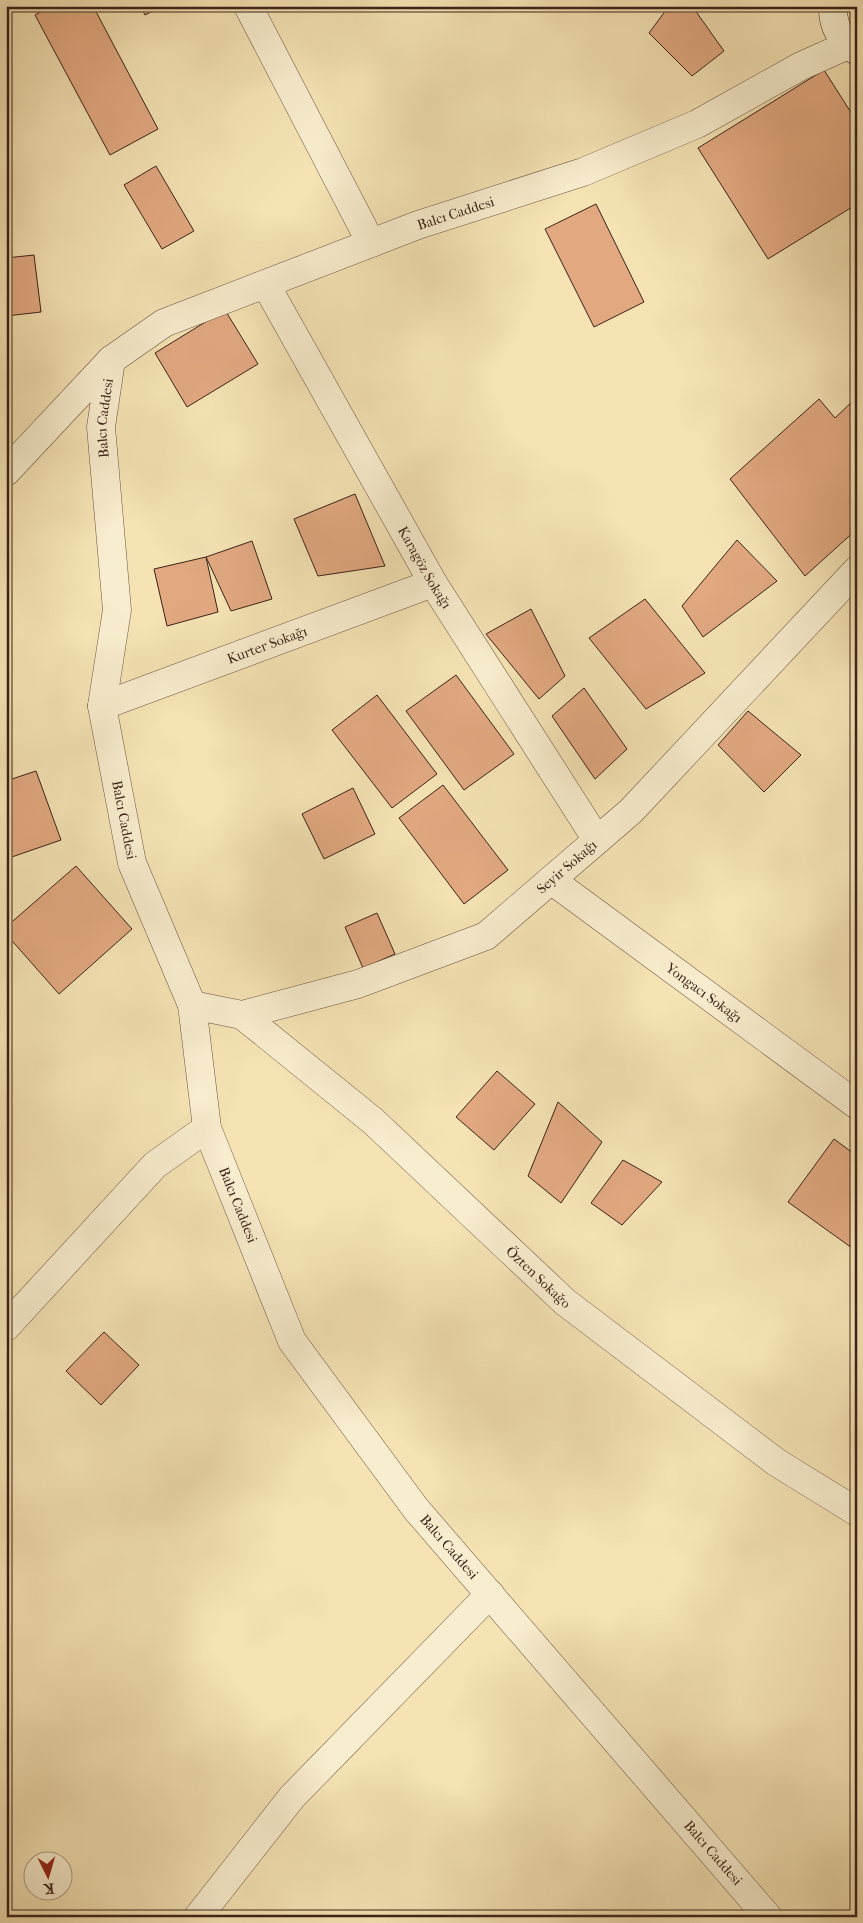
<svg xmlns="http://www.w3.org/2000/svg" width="863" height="1923" font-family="'IM FELL French Canon',serif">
<rect width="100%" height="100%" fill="#f5e3b4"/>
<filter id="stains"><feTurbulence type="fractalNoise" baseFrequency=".004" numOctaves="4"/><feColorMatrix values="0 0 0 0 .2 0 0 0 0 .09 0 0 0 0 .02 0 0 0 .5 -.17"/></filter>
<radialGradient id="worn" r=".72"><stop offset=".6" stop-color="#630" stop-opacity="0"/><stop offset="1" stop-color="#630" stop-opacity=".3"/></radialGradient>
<path fill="#e2a981" stroke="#3b2219" d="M 52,6 L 93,6 L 158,129 L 110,155 L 35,15 Z
M 140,6 L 163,6 L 145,15 Z
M 669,6 L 692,6 L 724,51 L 692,76 L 649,33 Z
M 824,70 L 857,122 L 857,204 L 768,259 L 698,148 Z
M 156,166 L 194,231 L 162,249 L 124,185 Z
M 596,204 L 644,302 L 594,327 L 545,229 Z
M 34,255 L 41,312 L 6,316 L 6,258 Z
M 225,310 L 258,364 L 187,407 L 155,353 Z
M 857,397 L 857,529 L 805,576 L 730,479 L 819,399 L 835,418 Z
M 355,494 L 385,566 L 318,576 L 294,519 Z
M 737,540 L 777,581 L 703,637 L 682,606 Z
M 252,541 L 272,599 L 231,611 L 206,557 Z
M 206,557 L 218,612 L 167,626 L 154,569 Z
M 645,599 L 705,673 L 646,709 L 589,638 Z
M 531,609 L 565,676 L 539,699 L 486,634 Z
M 456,675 L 514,754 L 464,790 L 406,711 Z
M 584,688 L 627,749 L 595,779 L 552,716 Z
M 377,695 L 437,774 L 392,808 L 332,730 Z
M 748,711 L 801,755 L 764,792 L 718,745 Z
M 36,771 L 61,840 L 6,859 L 6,781 Z
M 443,785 L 508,870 L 464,904 L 399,818 Z
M 353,788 L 375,834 L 324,859 L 302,814 Z
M 76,866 L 132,929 L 59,994 L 6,934 L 6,927 Z
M 377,913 L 395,954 L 363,968 L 345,927 Z
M 497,1071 L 535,1104 L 494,1150 L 456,1117 Z
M 558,1102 L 602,1142 L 561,1203 L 528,1176 Z
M 834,1139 L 857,1156 L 857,1242 L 852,1248 L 788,1202 Z
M 623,1160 L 662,1182 L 622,1225 L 591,1203 Z
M 104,1332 L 139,1365 L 101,1405 L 66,1371 Z"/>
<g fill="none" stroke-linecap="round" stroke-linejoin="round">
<g stroke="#6a5240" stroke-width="29">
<g id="minor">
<path d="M 248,6 L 371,243"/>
<path id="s1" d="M 266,285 L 433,583 L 597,840"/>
<path d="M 6,472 L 111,360"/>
<path id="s2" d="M 102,706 L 433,583"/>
<path id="s3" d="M 551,880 L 857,1105"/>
<path id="s4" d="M 242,1015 L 373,1121 L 565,1302 L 776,1462 L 857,1512"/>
<path d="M 6,1327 L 155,1165 L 207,1128"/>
<path d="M 198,1917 L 292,1797 L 490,1594"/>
<path id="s5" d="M 768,1917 L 416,1509 L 292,1341 L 207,1128 L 192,1005 L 242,1015 L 358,984 L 486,936 L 631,811 L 857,570"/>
</g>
</g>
<g stroke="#6a5240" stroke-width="29">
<g id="tertiary">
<path id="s6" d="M 192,1005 L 132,863 L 102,706 L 117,610 L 101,427 L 111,360 L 164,323 L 418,225 L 583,172 L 697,124 L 801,66 L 848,45"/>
</g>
</g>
<g stroke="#3b2219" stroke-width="29">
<path id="secondary" d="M 833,6 C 832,25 841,41 857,51"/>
</g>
<use href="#minor" stroke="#f8edce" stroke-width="28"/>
<use href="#tertiary" stroke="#f8edce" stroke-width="28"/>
<use href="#secondary" stroke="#f8edce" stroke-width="28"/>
</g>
<g text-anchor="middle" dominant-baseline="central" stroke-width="5" stroke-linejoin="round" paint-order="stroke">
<g font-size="14" fill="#3b2219" stroke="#f8edce">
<text stroke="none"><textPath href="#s6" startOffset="1039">Balcı Caddesi</textPath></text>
<text stroke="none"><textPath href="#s6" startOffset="604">Balcı Caddesi</textPath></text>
<text stroke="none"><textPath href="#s1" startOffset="324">Karagöz Sokağı</textPath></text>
<text stroke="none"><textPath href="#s2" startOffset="176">Kurter Sokağı</textPath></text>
<text transform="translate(124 820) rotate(79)">Balcı Caddesi</text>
<text stroke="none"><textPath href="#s5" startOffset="1515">Seyir Sokağı</textPath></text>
<text stroke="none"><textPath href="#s3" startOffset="190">Yongacı Sokağı</textPath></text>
<text transform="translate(238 1205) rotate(68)">Balcı Caddesi</text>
<text stroke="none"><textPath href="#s4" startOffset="396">Özten Sokağo</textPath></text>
<text transform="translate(449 1547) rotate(49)">Balcı Caddesi</text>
<text transform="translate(713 1853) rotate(49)">Balcı Caddesi</text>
</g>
</g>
<rect width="863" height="1923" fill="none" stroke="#f5e3b4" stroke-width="25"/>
<rect x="8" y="8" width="848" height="1908" fill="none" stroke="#3b2219" stroke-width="2.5"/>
<rect x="12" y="12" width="838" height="1898" fill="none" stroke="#3b2219"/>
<g transform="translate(48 1876) rotate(175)"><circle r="24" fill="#f8edce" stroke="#ac9c86"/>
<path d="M0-4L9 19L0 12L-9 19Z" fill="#8f2418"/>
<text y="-8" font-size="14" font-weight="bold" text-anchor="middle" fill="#3b2219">K</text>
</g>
<rect width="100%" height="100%" filter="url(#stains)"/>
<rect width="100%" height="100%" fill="url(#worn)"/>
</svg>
